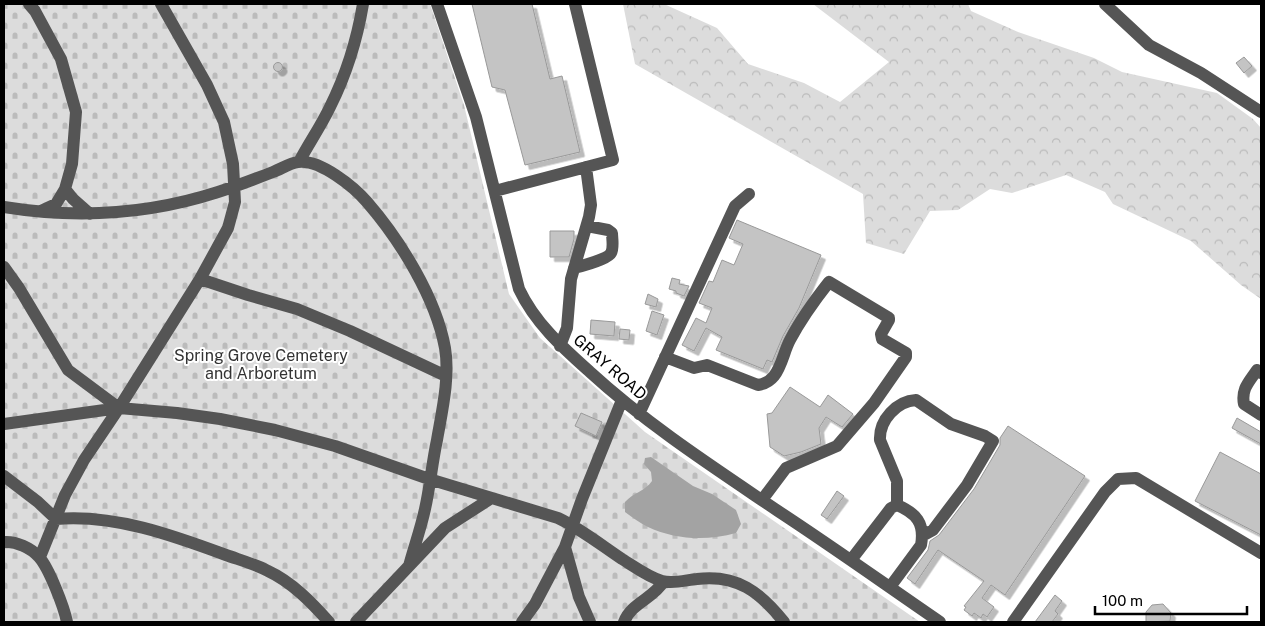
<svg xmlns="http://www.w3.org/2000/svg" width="1265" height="626" font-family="'Public Sans',sans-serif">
<defs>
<pattern id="forest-crowns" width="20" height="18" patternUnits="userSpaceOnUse" patternTransform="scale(1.25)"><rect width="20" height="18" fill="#dcdcdc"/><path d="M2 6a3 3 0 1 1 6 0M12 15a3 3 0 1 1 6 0" fill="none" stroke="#bbb"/></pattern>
<pattern id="cemetery-stones" width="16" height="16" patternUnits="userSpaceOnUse" patternTransform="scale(1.25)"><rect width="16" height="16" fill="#dcdcdc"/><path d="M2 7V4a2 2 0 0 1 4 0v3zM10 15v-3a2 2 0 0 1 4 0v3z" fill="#bbb"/></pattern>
<filter id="shadow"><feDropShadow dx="4.5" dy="4.5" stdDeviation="0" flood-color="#0004"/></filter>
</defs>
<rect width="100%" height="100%" fill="#fff"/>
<path fill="url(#forest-crowns)" d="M 623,4 L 664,4 L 717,28 L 748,64 L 804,83 L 840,102 L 889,62 L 813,4 L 968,4 L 971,11 L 1018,32 L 1094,58 L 1122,72 L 1217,93 L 1253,119 L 1261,128 L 1261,299 L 1241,285 L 1191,241 L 1113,204 L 1105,192 L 1066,175 L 1012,193 L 990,189 L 958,210 L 930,211 L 904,254 L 866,243 L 863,194 L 635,64 Z"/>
<path fill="url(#cemetery-stones)" d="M 4,4 L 430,4 L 464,105 L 509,294 L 540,338 L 645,432 L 920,622 L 4,622 Z"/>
<path fill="#a3a3a3" d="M 651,457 L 693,486 L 712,494 L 736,510 L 741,524 L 736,533 C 707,541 676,540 648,527 C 640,523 632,517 625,512 L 625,502 C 633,493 645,491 652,481 L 651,472 L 644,464 L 645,458 Z"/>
<path fill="#c4c4c4" stroke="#999" filter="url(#shadow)" d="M 472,4 L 532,4 L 550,79 L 562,76 L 580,152 L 525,165 L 505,90 L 492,87 Z
M 1244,57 L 1252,66 L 1244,73 L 1236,63 Z
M273.5 67a4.5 4.5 0 1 1 9 0a4.5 4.5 0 1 1-9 0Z
M 737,220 L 821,255 L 799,308 L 783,336 L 772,362 L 767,360 L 763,369 L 716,350 L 722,337 L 706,328 L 694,351 L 682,345 L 696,318 L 706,323 L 712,308 L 699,303 L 709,281 L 713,282 L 722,260 L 734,265 L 743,244 L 729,238 Z
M 550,231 L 574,231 L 574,239 L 569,257 L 550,257 Z
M 672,278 L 680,280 L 679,284 L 689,286 L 684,296 L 676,293 L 676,291 L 669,289 Z
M 648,294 L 658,299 L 656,307 L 645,304 Z
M 652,311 L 664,315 L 657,335 L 646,331 Z
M 591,320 L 615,322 L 614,336 L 590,334 Z
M 620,329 L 630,330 L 629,340 L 619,339 Z
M 790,387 L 820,407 L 828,395 L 853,414 L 842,427 L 826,417 L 819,428 L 821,444 L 801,452 L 784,456 L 770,447 L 767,414 L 772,413 Z
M 581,413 L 602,422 L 596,436 L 575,426 Z
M 1237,418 L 1261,432 L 1261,444 L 1232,428 Z
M 1008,426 L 1085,476 L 1005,595 L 991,585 L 982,598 L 994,607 L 987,617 L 983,614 L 981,618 L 974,613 L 972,616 L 964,610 L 966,607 L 964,606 L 984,581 L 938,550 L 915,584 L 907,578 L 928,550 L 930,541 L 939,535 L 974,489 L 1000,445 L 1000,438 Z
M 1220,452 L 1261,474 L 1261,535 L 1195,501 Z
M 837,491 L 844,496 L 827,519 L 821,515 Z
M 1055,595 L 1062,601 L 1055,611 L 1058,614 L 1052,622 L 1035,622 Z
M 1163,604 L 1171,613 L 1170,621 L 1146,622 L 1146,612 L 1152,605 Z"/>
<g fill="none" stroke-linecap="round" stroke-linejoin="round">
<path stroke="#555" stroke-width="12" d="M 29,4 L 35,11 L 61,59 L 76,112 L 72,164 L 65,189 L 56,204 L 41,211
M 437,4 L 476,117 L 519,289 C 535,323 562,347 590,372 C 648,425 713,467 778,511 C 833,547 886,585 940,622
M 1105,4 L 1149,45 L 1201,73 L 1261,112
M 299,162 C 309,143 321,126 330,107 C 346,75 357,40 363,4
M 65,189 L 73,199 L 90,214
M 495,191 L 613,160 L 575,4
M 4,207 C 78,219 147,215 218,192 C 237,186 255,179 273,172 C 281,169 290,163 298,162 C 320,159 354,187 367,202 C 400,240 436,298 445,348 C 450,377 442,411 437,440 C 432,463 430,487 425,509 C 421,528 414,547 409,566
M 4,267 L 19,288 L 68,370 L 119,408
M 574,268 C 582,266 608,259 611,253 C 614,248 612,238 612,233 L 608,230 L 587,226
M 200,279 L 248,295 L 297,309 L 350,331 L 446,376
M 560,346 L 567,328 L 571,279 L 589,217 L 591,205 L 586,167
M 665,357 L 694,368 L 707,365 L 758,385 C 765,384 770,381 774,376 C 782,366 784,351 790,340 C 801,319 814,301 829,282 L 889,318 L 889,320 L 881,334 L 882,339 L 906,353 L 906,357 L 874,403 L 837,446 L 786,468 L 762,500
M 1261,373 L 1257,370 C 1249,382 1241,389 1244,404 L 1261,415
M 639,414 L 735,206 L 749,194
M 4,424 L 119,408 L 177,413 L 220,419 L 275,430 L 335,446 L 429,479 L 558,518 C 581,529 601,545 622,559 C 635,567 648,577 662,581 C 673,584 686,580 697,579 C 737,574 760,592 784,622
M 4,476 L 38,502 L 56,519 C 114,514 172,535 226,555 C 240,560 255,564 268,571 C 292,582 312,603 329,622
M 897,505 L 897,481 L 880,440 C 879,420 897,401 916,400 L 951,424 L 985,436 L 993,441 L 967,485 L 933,530 L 922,536
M 4,542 C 16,541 31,548 39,557 C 49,568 64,607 67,622
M 565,547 L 579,597 L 590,622
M 40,557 L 65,495 L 84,460 L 119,408 L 200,279 L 228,228 L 235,202 L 233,164 L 224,122 L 207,85 L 161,4
M 851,560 L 891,508 L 897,505 C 916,513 925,523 921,545 L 890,587
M 356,622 L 445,528 L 490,499
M 522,622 L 535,604 L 565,547 L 582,499 L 622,400
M 624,622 C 631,603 654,598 663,582
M 1013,622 L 1105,492 L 1118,479 L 1136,478 L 1261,553"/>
</g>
<g text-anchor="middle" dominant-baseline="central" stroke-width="4" stroke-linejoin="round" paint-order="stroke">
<g font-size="16" fill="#333" stroke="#fff">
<text x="261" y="355">Spring Grove Cemetery<tspan x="261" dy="18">and Arboretum</tspan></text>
</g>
<g font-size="16" fill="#000" stroke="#fff">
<text transform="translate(610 367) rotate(41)">GRAY ROAD</text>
</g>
</g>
<rect width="1265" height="626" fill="none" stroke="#000000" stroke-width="10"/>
<path d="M1095 606v8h152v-8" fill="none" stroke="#000000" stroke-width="2.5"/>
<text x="1102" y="606" font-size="15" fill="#000000" stroke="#ffffff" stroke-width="4" paint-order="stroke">100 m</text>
</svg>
